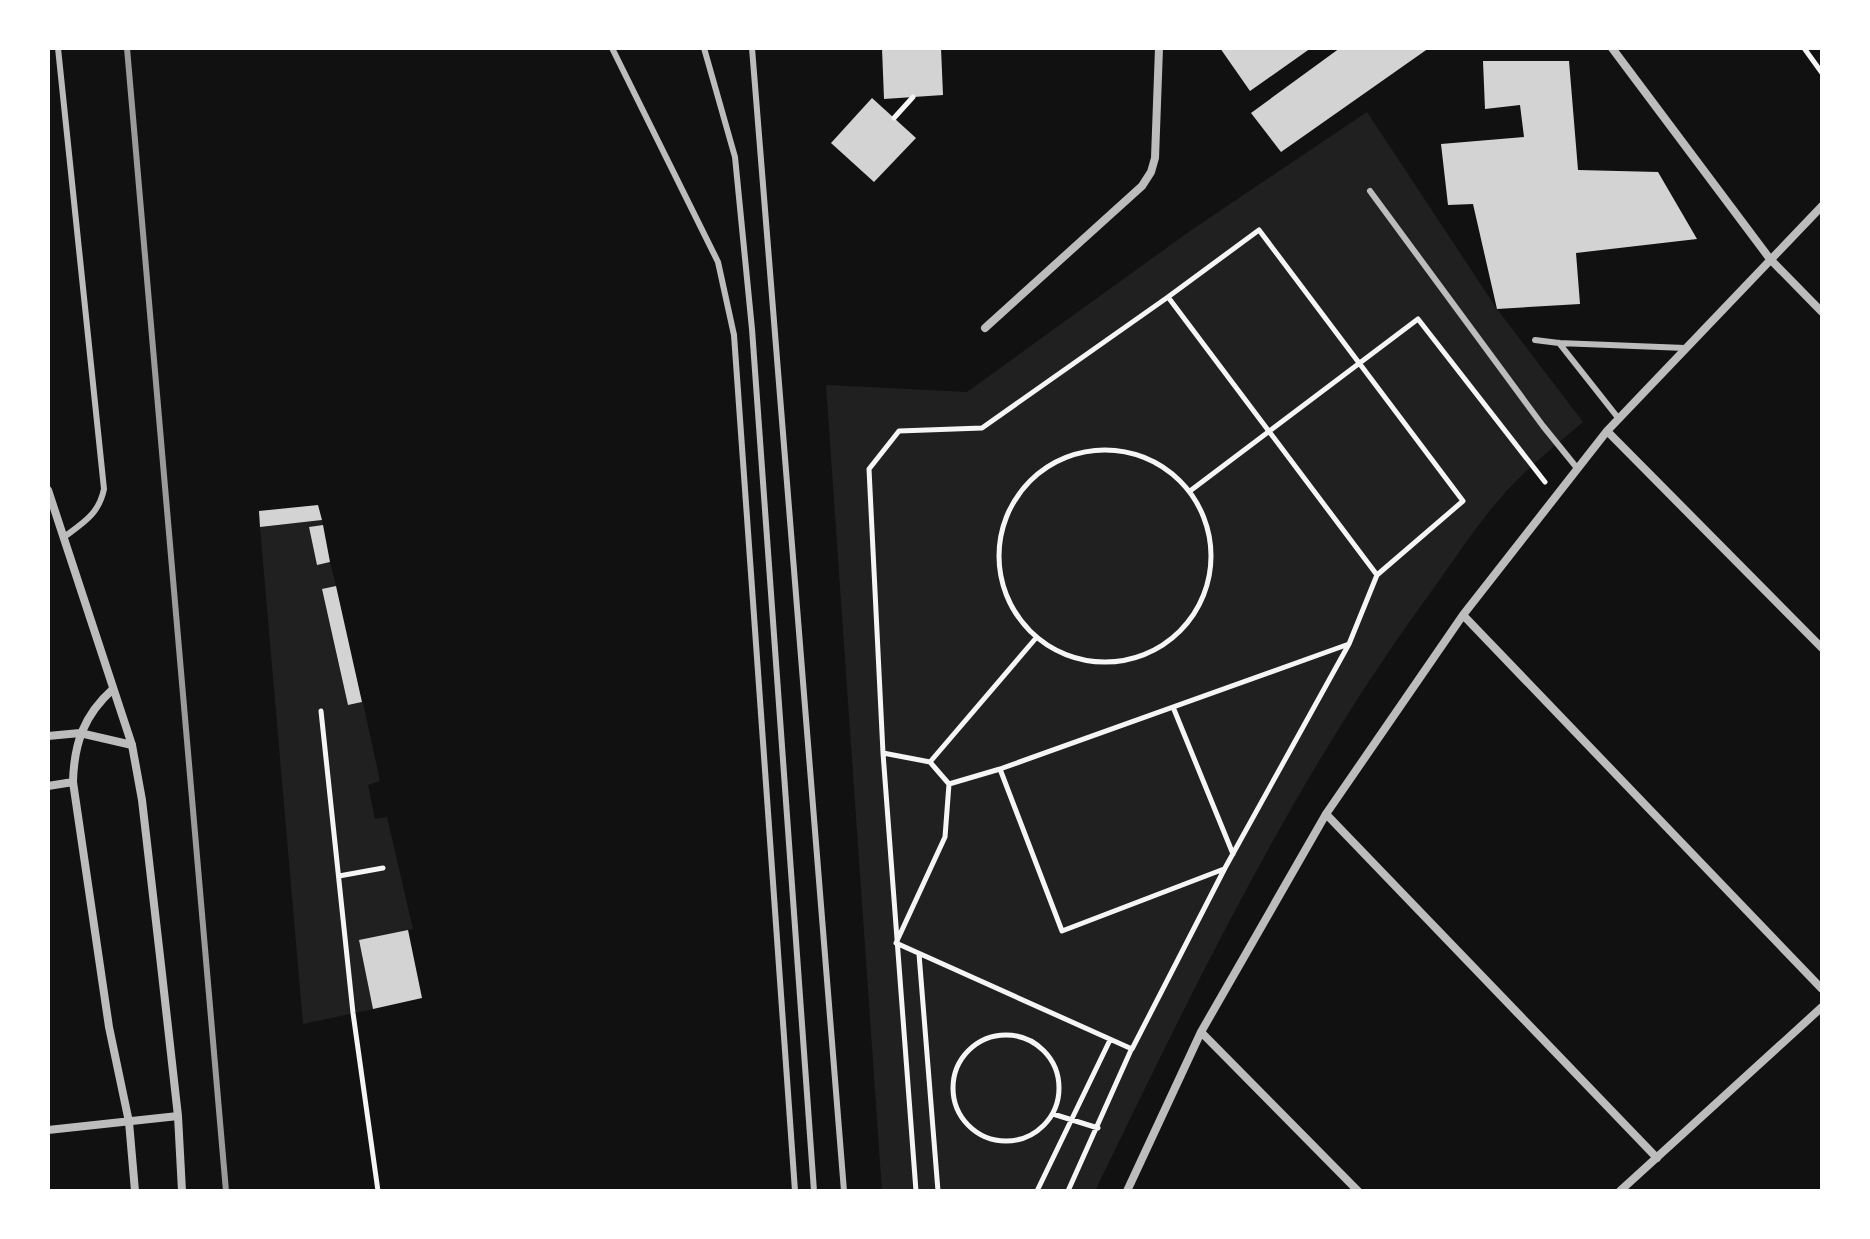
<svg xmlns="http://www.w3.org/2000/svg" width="1870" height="1239" font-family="'Alegreya Sans',sans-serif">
<rect width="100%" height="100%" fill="#111"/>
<path fill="#202020" d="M 1367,112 L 1497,309 L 1583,422 C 1563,439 1542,456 1523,474 C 1485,510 1454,561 1423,603 C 1291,785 1193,989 1095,1191 L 882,1191 L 826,385 L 967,392 L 1190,231 Z
M 322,520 L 323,525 L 309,528 L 317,564 L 330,562 L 336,586 L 322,590 L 348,705 L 363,702 L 380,781 L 368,785 L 375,819 L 387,817 L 413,929 L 359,941 L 373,1009 L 303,1024 L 260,527 Z"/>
<path fill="#d3d3d3" d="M 882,48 L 941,48 L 943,95 L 884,99 Z
M 1220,48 L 1311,48 L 1250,91 Z
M 1340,48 L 1429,48 L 1281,152 L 1251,113 Z
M 1483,61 L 1569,61 L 1578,170 L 1658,172 L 1697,239 L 1576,253 L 1580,304 L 1497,309 L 1473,204 L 1448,205 L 1441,144 L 1524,137 L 1520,105 L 1485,109 Z
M 872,98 L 916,138 L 874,182 L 831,143 Z
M 318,505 L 322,520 L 260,527 L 259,511 Z
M 323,525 L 330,562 L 317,565 L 309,527 Z
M 336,586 L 362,702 L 348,705 L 322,589 Z
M 408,930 L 422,998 L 373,1009 L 359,940 Z"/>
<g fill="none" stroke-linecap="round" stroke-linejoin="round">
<path stroke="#f5f5f5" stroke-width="5" d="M 1804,48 L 1822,73
M 894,118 L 913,97
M 1168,297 L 1259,230 L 1463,501 L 1377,575 L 1349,644 L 1000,769 L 949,784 L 945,837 L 896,943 L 1132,1049 L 1225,868 L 1349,644
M999 556a106 106 0 1 1 212 0a106 106 0 1 1-212 0Z
M 1190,491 L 1418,319 L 1545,482
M 1173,707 L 1233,854
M 321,711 L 353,1013 L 378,1191
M 883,753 L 916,1191
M 930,762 L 883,753 L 869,469 L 899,431 L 982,428 L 1168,297 L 1377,575
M 1000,769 L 1062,931 L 1224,869
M 949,784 L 930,762 L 1036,638
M 339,876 L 383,868
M 919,954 L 938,1191
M953 1088a53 53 0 1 1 106 0a53 53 0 1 1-106 0Z
M 1053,1114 L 1098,1128
M 1037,1191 L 1110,1040
M 1068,1191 L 1131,1050"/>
<path stroke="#bcbcbc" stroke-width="6" d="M 58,48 L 104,489 C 99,514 83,523 64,537
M 612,48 L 718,262 L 734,335 L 795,1191
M 704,48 L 735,157 L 752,329 L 814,1191
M 752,48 L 844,1191
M 1370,191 L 1543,426 L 1577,468
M 1535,340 L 1559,343 L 1685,348
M 1559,343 L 1619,419"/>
<path stroke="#bcbcbc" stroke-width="8" d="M 1612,48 L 1770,259 L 1822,312
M 985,328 L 1142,186 L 1151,172 L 1155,158 L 1159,48
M 1607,431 L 1822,648
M 48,490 L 132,745 L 142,800 L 161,965 L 178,1116 L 182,1191
M 1463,615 L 1822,989
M 113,689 C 84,715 74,743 73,782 L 109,1027 L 129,1122 L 135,1191
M 48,736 L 80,733 L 132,745
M 48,786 L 73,782
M 1326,814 L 1657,1158
M 1201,1032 L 1358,1191
M 48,1130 L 178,1116
M 1127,1191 L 1201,1032 L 1326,814 L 1463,615 L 1607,431 L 1822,206
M 1620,1191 L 1822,1007"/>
<path stroke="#9a9a9a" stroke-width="6" d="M 127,48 L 226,1191"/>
</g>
<rect width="1870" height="1239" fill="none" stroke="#ffffff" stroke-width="100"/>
</svg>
